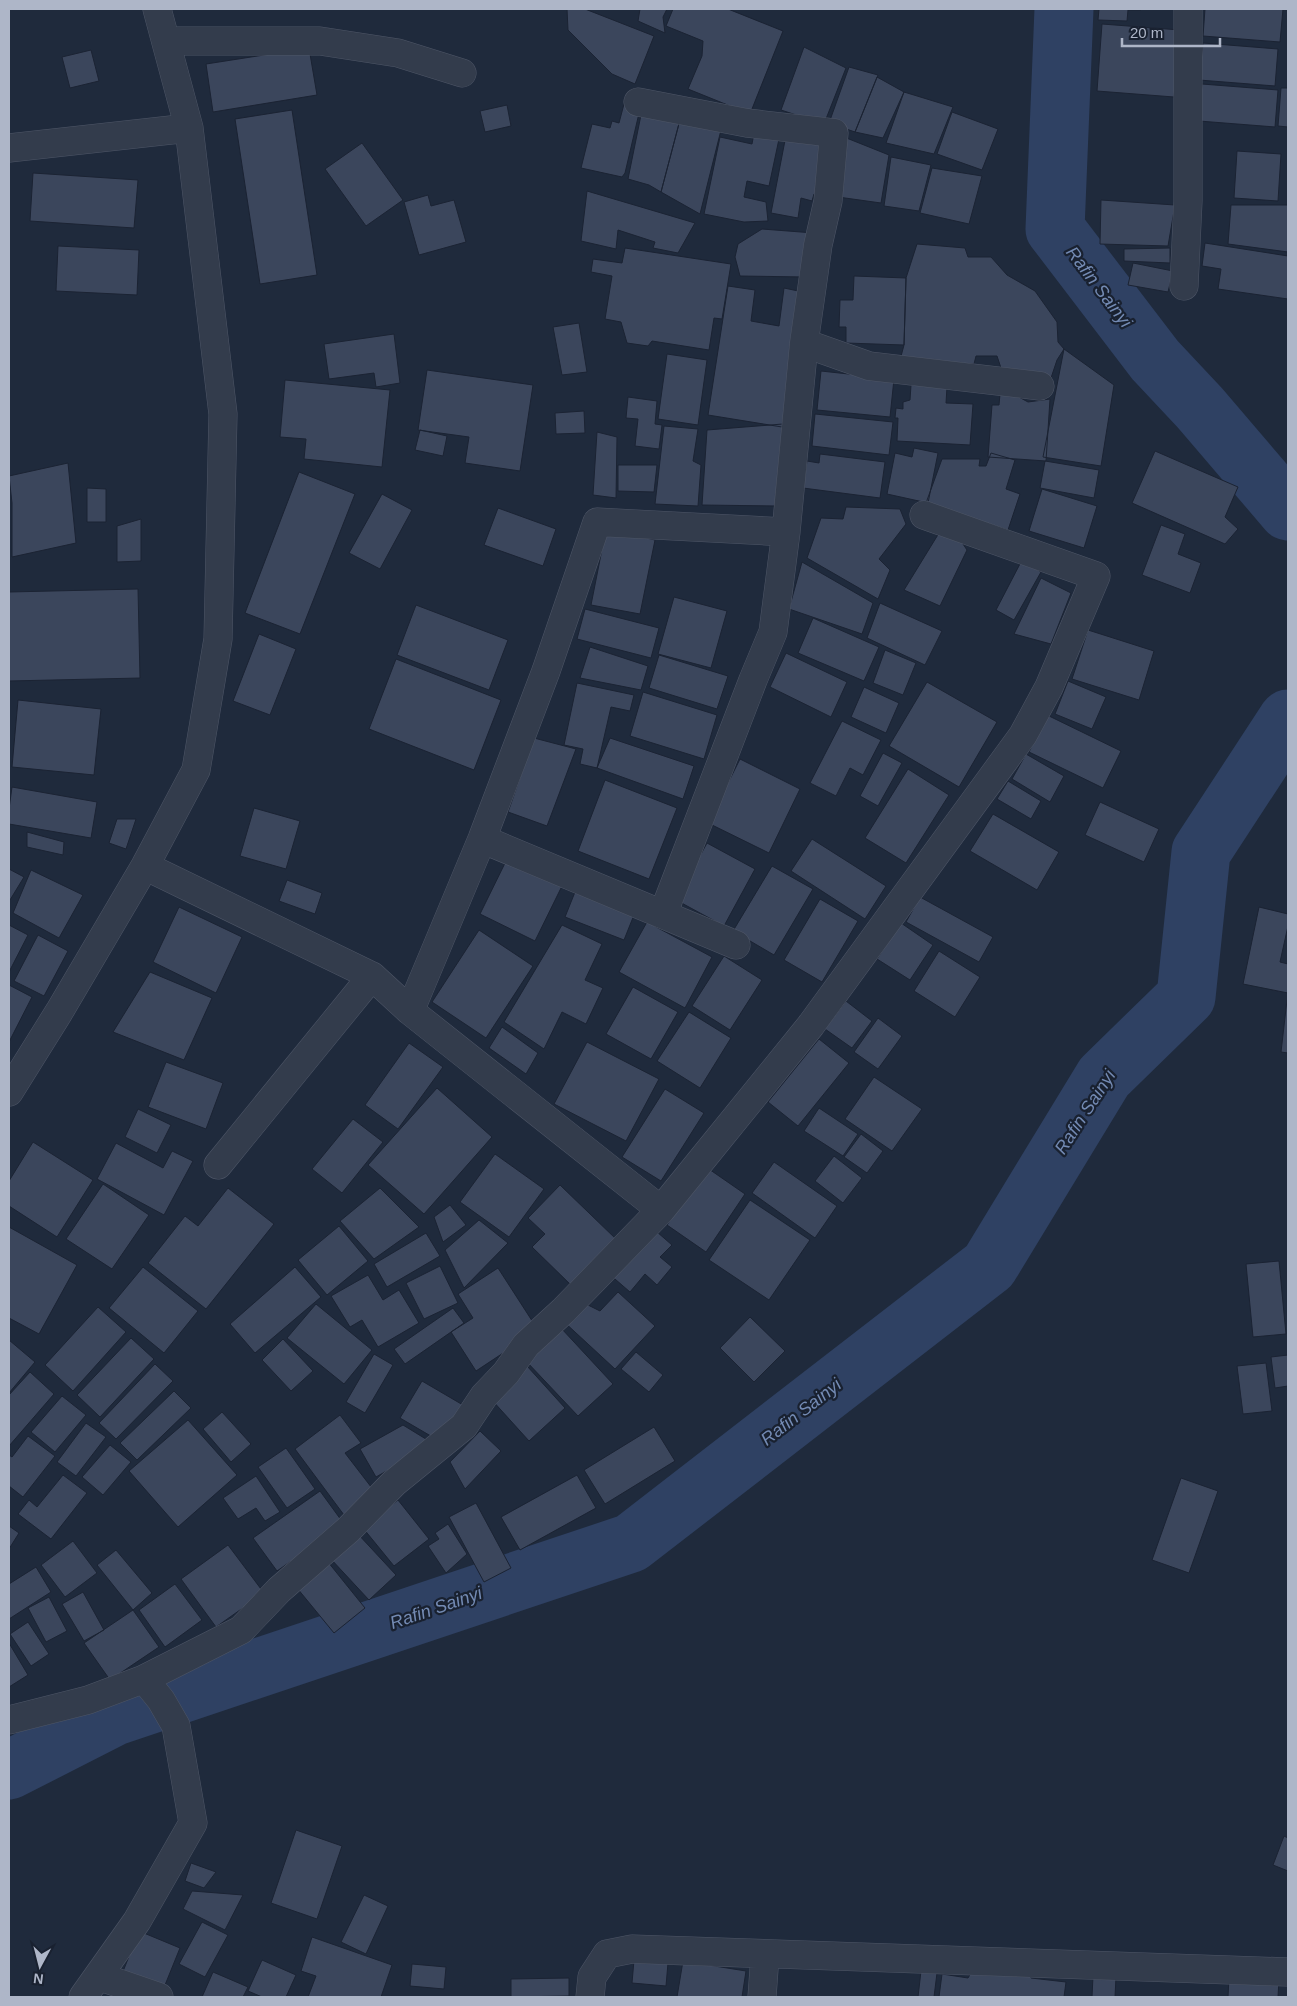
<svg xmlns="http://www.w3.org/2000/svg" width="1297" height="2006" font-family="Helvetica,sans-serif">
<rect width="100%" height="100%" fill="#1f2a3c"/>
<g fill="none" stroke-linecap="round" stroke-linejoin="round">
<path stroke="#2f4163" stroke-width="59" d="M 1064,9 L 1055,229 L 1155,360 L 1200,408 L 1288,511
M 9,1770 L 115,1716 L 631,1543 L 989,1266 L 1104,1077 L 1186,997 L 1201,852 L 1288,719"/>
</g>
<path fill="#3b465c" stroke="#1b2333" d="M 567,9 L 585,9 L 654,36 L 635,84 L 612,74 L 568,30 Z
M 640,9 L 667,9 L 663,17 L 665,33 L 638,21 Z
M 673,9 L 728,9 L 783,31 L 750,114 L 688,89 L 702,56 L 703,41 L 666,26 Z
M 1099,9 L 1141,9 L 1141,10 L 1128,10 L 1127,21 L 1098,20 Z
M 1205,9 L 1283,9 L 1280,42 L 1203,36 Z
M 1102,24 L 1180,30 L 1174,97 L 1097,91 Z
M 1203,43 L 1278,49 L 1275,86 L 1199,80 Z
M 804,47 L 846,68 L 824,124 L 781,110 Z
M 309,48 L 317,95 L 213,112 L 206,64 Z
M 91,50 L 99,81 L 70,88 L 62,57 Z
M 849,67 L 878,75 L 855,132 L 829,123 Z
M 877,77 L 904,92 L 883,138 L 855,132 Z
M 1202,84 L 1278,90 L 1275,127 L 1199,121 Z
M 1281,88 L 1288,88 L 1288,127 L 1278,126 Z
M 904,92 L 953,107 L 934,154 L 886,143 Z
M 624,104 L 640,109 L 625,173 L 622,177 L 581,168 L 592,124 L 610,128 L 612,121 L 619,123 Z
M 507,105 L 511,126 L 485,132 L 480,111 Z
M 292,110 L 317,275 L 260,284 L 235,119 Z
M 642,110 L 681,116 L 661,192 L 649,185 L 628,179 Z
M 952,112 L 998,129 L 982,170 L 937,154 Z
M 681,116 L 722,126 L 700,214 L 661,192 Z
M 787,130 L 829,136 L 822,189 L 814,194 L 812,201 L 801,198 L 798,218 L 771,213 Z
M 754,133 L 779,139 L 769,186 L 747,181 L 744,197 L 766,202 L 768,221 L 744,222 L 704,214 L 720,137 L 752,144 Z
M 834,133 L 889,155 L 881,203 L 838,197 Z
M 362,143 L 403,200 L 366,226 L 325,169 Z
M 1237,151 L 1281,154 L 1278,201 L 1234,198 Z
M 891,157 L 931,165 L 919,211 L 884,206 Z
M 932,168 L 982,176 L 969,224 L 920,213 Z
M 33,173 L 138,180 L 134,228 L 30,221 Z
M 587,191 L 695,223 L 678,253 L 653,248 L 655,242 L 618,230 L 616,249 L 581,241 Z
M 428,195 L 431,206 L 454,200 L 466,242 L 419,255 L 404,202 Z
M 1101,200 L 1175,205 L 1168,246 L 1100,244 Z
M 1231,205 L 1288,205 L 1288,252 L 1228,244 Z
M 762,229 L 814,233 L 805,277 L 740,276 L 735,257 L 738,244 Z
M 1205,243 L 1288,256 L 1288,299 L 1218,289 L 1221,269 L 1202,266 Z
M 917,244 L 965,248 L 968,257 L 991,257 L 1007,275 L 1035,291 L 1057,322 L 1058,342 L 1064,349 L 1057,360 L 1051,378 L 1001,368 L 997,356 L 976,356 L 974,364 L 900,360 L 904,345 L 906,278 Z
M 58,246 L 139,250 L 137,295 L 56,291 Z
M 625,248 L 731,264 L 722,319 L 714,318 L 709,350 L 652,341 L 648,346 L 627,343 L 621,322 L 605,319 L 612,276 L 591,272 L 593,259 L 622,263 Z
M 1170,248 L 1170,263 L 1124,261 L 1124,249 Z
M 1133,263 L 1173,271 L 1168,292 L 1128,285 Z
M 854,276 L 906,278 L 904,345 L 846,343 L 846,327 L 839,327 L 840,300 L 853,300 Z
M 728,286 L 755,290 L 751,321 L 779,326 L 784,288 L 803,292 L 782,427 L 708,415 Z
M 579,323 L 587,372 L 562,375 L 553,327 Z
M 394,334 L 400,383 L 376,387 L 374,373 L 329,379 L 324,344 Z
M 1064,349 L 1114,385 L 1101,466 L 1043,457 Z
M 667,354 L 707,360 L 698,425 L 658,419 Z
M 427,370 L 533,385 L 520,471 L 465,463 L 469,437 L 418,430 Z
M 821,371 L 894,379 L 890,417 L 817,410 Z
M 285,380 L 390,390 L 382,467 L 304,459 L 306,439 L 280,437 Z
M 911,385 L 947,387 L 946,403 L 973,404 L 970,445 L 897,441 L 898,418 L 895,418 L 896,408 L 903,409 L 903,402 L 910,400 Z
M 1000,394 L 1017,396 L 1028,402 L 1050,399 L 1046,461 L 988,457 L 992,405 L 999,405 Z
M 628,397 L 657,401 L 655,424 L 662,425 L 659,449 L 635,446 L 638,419 L 626,418 Z
M 584,411 L 585,433 L 556,434 L 555,413 Z
M 815,414 L 893,422 L 889,455 L 812,446 Z
M 783,424 L 776,506 L 702,505 L 707,430 Z
M 664,426 L 698,429 L 693,461 L 701,465 L 698,506 L 655,504 Z
M 420,430 L 447,436 L 443,456 L 415,450 Z
M 597,432 L 617,437 L 616,498 L 593,495 Z
M 914,448 L 938,453 L 928,503 L 887,494 L 895,453 L 912,457 Z
M 1155,451 L 1238,487 L 1225,517 L 1238,529 L 1225,544 L 1132,503 Z
M 991,453 L 1015,460 L 1006,489 L 1020,494 L 1008,530 L 926,503 L 942,459 L 980,459 L 979,466 L 986,466 Z
M 820,454 L 885,462 L 880,498 L 803,488 L 807,461 L 819,463 Z
M 1045,461 L 1099,470 L 1094,498 L 1040,488 Z
M 68,463 L 76,543 L 12,557 L 12,503 L 9,476 Z
M 618,465 L 657,465 L 654,492 L 618,491 Z
M 299,472 L 355,494 L 300,634 L 245,613 Z
M 87,488 L 106,489 L 106,522 L 87,522 Z
M 1042,489 L 1097,506 L 1084,548 L 1029,531 Z
M 382,494 L 412,510 L 380,569 L 349,553 Z
M 846,507 L 900,509 L 906,524 L 879,559 L 890,570 L 878,599 L 807,558 L 821,518 L 843,519 Z
M 498,508 L 556,529 L 543,566 L 484,545 Z
M 141,519 L 141,561 L 117,562 L 117,526 Z
M 1161,525 L 1185,534 L 1178,554 L 1201,563 L 1190,593 L 1142,575 Z
M 606,529 L 655,540 L 640,614 L 591,605 Z
M 939,533 L 966,536 L 963,544 L 967,550 L 940,606 L 904,590 Z
M 1022,560 L 1041,572 L 1014,620 L 996,610 Z
M 802,562 L 873,603 L 862,634 L 789,609 Z
M 1041,578 L 1071,593 L 1051,644 L 1014,634 Z
M 138,589 L 140,678 L 9,681 L 9,592 Z
M 674,597 L 727,611 L 711,668 L 658,654 Z
M 880,603 L 942,631 L 925,665 L 867,638 Z
M 416,605 L 508,640 L 489,690 L 397,655 Z
M 585,609 L 659,628 L 651,658 L 577,639 Z
M 813,618 L 879,647 L 864,681 L 798,653 Z
M 1088,630 L 1154,651 L 1139,700 L 1072,679 Z
M 259,634 L 296,649 L 270,715 L 233,701 Z
M 590,647 L 648,666 L 641,690 L 580,678 Z
M 885,650 L 916,663 L 903,695 L 873,683 Z
M 786,653 L 847,682 L 831,717 L 770,687 Z
M 659,655 L 728,676 L 717,709 L 649,688 Z
M 396,659 L 501,700 L 474,770 L 369,729 Z
M 1068,681 L 1106,697 L 1092,729 L 1055,714 Z
M 927,682 L 997,722 L 959,787 L 889,746 Z
M 577,683 L 634,695 L 630,711 L 611,707 L 597,768 L 580,764 L 583,749 L 564,745 Z
M 864,687 L 899,703 L 886,733 L 851,717 Z
M 643,692 L 717,715 L 704,759 L 630,736 Z
M 18,700 L 101,709 L 94,775 L 12,767 Z
M 1047,715 L 1121,751 L 1103,788 L 1029,752 Z
M 842,721 L 881,740 L 863,775 L 850,768 L 836,796 L 810,783 Z
M 534,738 L 576,749 L 547,826 L 508,812 Z
M 610,738 L 694,766 L 683,799 L 597,768 Z
M 883,753 L 902,763 L 878,806 L 860,796 Z
M 1026,754 L 1064,776 L 1050,802 L 1012,779 Z
M 740,759 L 800,789 L 769,853 L 708,823 Z
M 908,769 L 949,795 L 906,863 L 865,838 Z
M 605,780 L 677,808 L 649,879 L 578,851 Z
M 1008,781 L 1041,801 L 1031,819 L 997,799 Z
M 12,787 L 97,802 L 91,838 L 9,824 L 9,809 Z
M 1100,802 L 1159,829 L 1144,862 L 1085,835 Z
M 254,808 L 300,821 L 286,869 L 240,856 Z
M 993,814 L 1059,852 L 1037,890 L 970,851 Z
M 117,819 L 136,819 L 126,849 L 109,843 Z
M 27,832 L 64,842 L 63,855 L 27,847 Z
M 812,839 L 886,886 L 865,919 L 791,871 Z
M 707,843 L 755,869 L 724,926 L 676,900 Z
M 507,859 L 562,886 L 535,941 L 480,914 Z
M 772,866 L 813,889 L 774,955 L 733,931 Z
M 9,869 L 24,877 L 10,900 L 9,899 Z
M 31,870 L 83,895 L 59,938 L 13,913 Z
M 287,880 L 322,893 L 315,914 L 279,901 Z
M 577,887 L 636,910 L 624,940 L 565,917 Z
M 920,897 L 993,937 L 979,962 L 906,922 Z
M 820,899 L 858,921 L 822,982 L 784,960 Z
M 179,907 L 242,937 L 216,993 L 153,962 Z
M 1259,907 L 1288,914 L 1288,926 L 1280,962 L 1288,964 L 1288,993 L 1243,984 Z
M 647,922 L 712,957 L 685,1008 L 619,972 Z
M 901,923 L 933,945 L 910,980 L 877,959 Z
M 9,925 L 28,935 L 9,972 Z
M 562,925 L 602,944 L 585,980 L 603,988 L 586,1024 L 562,1012 L 544,1049 L 504,1022 Z
M 479,930 L 533,966 L 486,1038 L 432,1002 Z
M 38,935 L 68,951 L 44,996 L 14,981 Z
M 939,951 L 980,977 L 955,1017 L 914,991 Z
M 724,956 L 762,980 L 730,1030 L 692,1006 Z
M 150,972 L 212,998 L 184,1060 L 113,1032 Z
M 9,985 L 32,997 L 9,1042 Z
M 633,987 L 678,1012 L 651,1059 L 606,1034 Z
M 1287,1000 L 1288,1000 L 1288,1053 L 1281,1052 Z
M 846,1001 L 872,1021 L 852,1048 L 825,1029 Z
M 689,1012 L 731,1038 L 700,1088 L 657,1061 Z
M 878,1018 L 902,1036 L 878,1069 L 854,1052 Z
M 502,1027 L 538,1053 L 526,1074 L 489,1048 Z
M 819,1039 L 849,1063 L 798,1126 L 768,1102 Z
M 587,1042 L 659,1079 L 626,1141 L 554,1104 Z
M 409,1043 L 443,1067 L 398,1129 L 365,1105 Z
M 166,1062 L 223,1083 L 206,1129 L 148,1107 Z
M 874,1077 L 922,1109 L 892,1151 L 845,1119 Z
M 437,1088 L 492,1137 L 424,1214 L 368,1165 Z
M 665,1089 L 704,1113 L 661,1181 L 622,1157 Z
M 819,1108 L 858,1134 L 843,1156 L 804,1131 Z
M 138,1109 L 171,1125 L 157,1153 L 125,1137 Z
M 353,1119 L 383,1142 L 342,1193 L 312,1169 Z
M 861,1134 L 883,1151 L 867,1173 L 844,1157 Z
M 33,1142 L 93,1180 L 57,1237 L 9,1206 L 9,1181 Z
M 116,1143 L 163,1168 L 172,1151 L 193,1161 L 164,1215 L 97,1179 Z
M 495,1154 L 544,1189 L 509,1237 L 460,1202 Z
M 834,1156 L 862,1178 L 843,1203 L 815,1181 Z
M 774,1162 L 837,1206 L 815,1238 L 752,1193 Z
M 706,1167 L 745,1194 L 706,1252 L 667,1225 Z
M 103,1184 L 149,1215 L 112,1269 L 66,1239 Z
M 560,1185 L 617,1240 L 572,1286 L 532,1247 L 545,1234 L 528,1218 Z
M 228,1188 L 274,1224 L 206,1309 L 148,1263 L 185,1216 L 198,1226 Z
M 380,1188 L 419,1227 L 374,1259 L 340,1221 Z
M 750,1200 L 810,1240 L 769,1300 L 709,1260 Z
M 450,1205 L 466,1225 L 443,1242 L 434,1217 Z
M 479,1220 L 508,1243 L 464,1288 L 445,1250 Z
M 649,1225 L 672,1245 L 660,1257 L 672,1267 L 657,1285 L 645,1274 L 630,1292 L 608,1273 Z
M 339,1226 L 368,1261 L 327,1295 L 298,1260 Z
M 9,1227 L 77,1265 L 39,1334 L 9,1318 Z
M 426,1233 L 440,1256 L 387,1287 L 374,1264 Z
M 1279,1261 L 1286,1334 L 1253,1337 L 1246,1264 Z
M 440,1266 L 458,1303 L 424,1319 L 406,1283 Z
M 143,1267 L 198,1311 L 164,1353 L 109,1308 Z
M 295,1267 L 321,1297 L 255,1353 L 230,1324 Z
M 498,1268 L 538,1330 L 476,1371 L 451,1332 L 473,1318 L 458,1294 Z
M 368,1275 L 383,1300 L 399,1290 L 419,1323 L 378,1347 L 362,1320 L 350,1327 L 331,1296 Z
M 618,1292 L 655,1326 L 615,1369 L 562,1320 L 580,1301 L 600,1311 Z
M 316,1304 L 372,1350 L 344,1384 L 287,1338 Z
M 98,1307 L 126,1332 L 73,1391 L 45,1365 Z
M 453,1308 L 464,1323 L 405,1364 L 394,1349 Z
M 750,1317 L 785,1351 L 754,1382 L 720,1348 Z
M 561,1328 L 613,1384 L 578,1416 L 526,1361 Z
M 131,1338 L 154,1359 L 100,1417 L 77,1395 Z
M 283,1339 L 313,1371 L 291,1391 L 262,1360 Z
M 9,1340 L 35,1362 L 9,1393 Z
M 636,1352 L 663,1375 L 649,1392 L 621,1369 Z
M 374,1354 L 393,1365 L 365,1413 L 346,1402 Z
M 1288,1355 L 1288,1386 L 1275,1388 L 1271,1357 Z
M 1266,1363 L 1272,1411 L 1243,1414 L 1237,1366 Z
M 155,1364 L 173,1381 L 116,1439 L 99,1423 Z
M 527,1366 L 565,1408 L 529,1441 L 491,1399 Z
M 30,1372 L 54,1394 L 9,1446 L 9,1395 Z
M 422,1381 L 463,1405 L 441,1442 L 400,1418 Z
M 174,1391 L 191,1408 L 137,1460 L 120,1443 Z
M 62,1396 L 86,1415 L 55,1452 L 31,1432 Z
M 222,1412 L 251,1444 L 231,1462 L 203,1429 Z
M 340,1415 L 361,1443 L 345,1453 L 375,1492 L 344,1515 L 295,1449 Z
M 188,1420 L 237,1475 L 178,1527 L 129,1471 Z
M 86,1423 L 106,1437 L 76,1476 L 57,1462 Z
M 403,1425 L 434,1444 L 376,1477 L 360,1449 Z
M 654,1427 L 675,1461 L 605,1504 L 584,1470 Z
M 480,1431 L 501,1451 L 465,1489 L 450,1462 Z
M 28,1436 L 55,1456 L 23,1497 L 9,1486 L 9,1455 L 12,1457 Z
M 110,1445 L 131,1462 L 103,1495 L 82,1477 Z
M 286,1448 L 315,1489 L 287,1508 L 258,1467 Z
M 63,1475 L 87,1493 L 51,1539 L 18,1514 L 29,1500 L 37,1507 Z
M 577,1475 L 596,1508 L 520,1550 L 501,1517 Z
M 256,1476 L 280,1512 L 265,1521 L 256,1508 L 238,1519 L 223,1498 Z
M 1181,1478 L 1218,1491 L 1189,1573 L 1152,1560 Z
M 320,1491 L 344,1524 L 277,1571 L 253,1538 Z
M 398,1500 L 429,1539 L 394,1566 L 363,1528 Z
M 476,1503 L 511,1568 L 484,1582 L 449,1517 Z
M 448,1524 L 467,1554 L 446,1573 L 428,1546 L 439,1539 L 435,1533 Z
M 9,1526 L 19,1533 L 9,1549 Z
M 357,1533 L 396,1575 L 369,1600 L 330,1558 Z
M 73,1541 L 97,1573 L 65,1597 L 41,1565 Z
M 228,1545 L 264,1593 L 216,1627 L 181,1579 Z
M 116,1550 L 152,1593 L 133,1610 L 97,1565 Z
M 328,1562 L 365,1608 L 334,1633 L 297,1588 Z
M 36,1567 L 51,1592 L 9,1619 L 9,1584 Z
M 175,1584 L 202,1620 L 165,1647 L 139,1610 Z
M 83,1592 L 104,1630 L 84,1641 L 62,1604 Z
M 49,1597 L 67,1631 L 46,1642 L 28,1608 Z
M 133,1610 L 159,1647 L 110,1680 L 84,1643 Z
M 28,1622 L 49,1654 L 31,1666 L 10,1634 Z
M 9,1643 L 28,1675 L 9,1687 Z
M 296,1830 L 342,1846 L 317,1919 L 271,1903 Z
M 1284,1836 L 1288,1838 L 1288,1871 L 1273,1865 Z
M 191,1863 L 216,1872 L 204,1888 L 185,1881 Z
M 192,1891 L 243,1895 L 225,1930 L 183,1909 Z
M 364,1895 L 388,1906 L 366,1954 L 341,1942 Z
M 202,1922 L 228,1935 L 205,1977 L 179,1964 Z
M 139,1931 L 180,1948 L 163,1990 L 122,1974 Z
M 312,1937 L 392,1965 L 381,1997 L 308,1997 L 316,1976 L 301,1971 Z
M 262,1960 L 296,1975 L 286,1997 L 262,1997 L 248,1991 Z
M 634,1960 L 668,1963 L 666,1986 L 632,1983 Z
M 683,1961 L 746,1971 L 742,1997 L 677,1997 Z
M 412,1964 L 446,1967 L 444,1989 L 410,1986 Z
M 975,1966 L 1027,1968 L 1031,1978 L 1066,1982 L 1064,1997 L 939,1997 L 942,1974 L 968,1978 Z
M 921,1971 L 937,1973 L 934,1997 L 918,1997 Z
M 213,1972 L 248,1987 L 243,1997 L 202,1997 Z
M 1093,1976 L 1116,1977 L 1115,1997 L 1092,1997 Z
M 1229,1977 L 1279,1979 L 1278,1997 L 1228,1997 Z
M 569,1978 L 569,1996 L 511,1997 L 511,1979 Z"/>
<g fill="none" stroke-linecap="round" stroke-linejoin="round">
<g stroke="#4e5667" stroke-width="29">
<path id="minor" d="M 166,41 L 320,41 L 398,53 L 462,73
M 638,102 L 747,123 L 834,133 L 828,201 L 818,245 L 804,343
M 9,148 L 189,128
M 1184,286 L 1188,201 L 1188,9
M 482,839 L 736,945
M 145,866 L 372,976 L 410,1011 L 661,1210
M 663,914 L 753,680 L 773,632 L 786,532 L 804,343 L 869,366 L 1040,386
M 410,1011 L 482,839 L 546,671 L 597,522 L 786,532
M 9,1092 L 59,1012 L 145,866 L 196,770 L 218,639 L 223,414 L 189,128 L 157,9
M 218,1165 L 372,976
M 9,1720 L 88,1700 L 144,1679 L 241,1630 L 279,1590 L 348,1530 L 394,1483 L 464,1426 L 484,1396 L 506,1373 L 526,1345 L 563,1311 L 661,1210 L 811,1025 L 1023,735 L 1049,687 L 1096,576 L 924,515
M 98,1976 L 159,1997
M 83,1997 L 137,1921 L 193,1823 L 176,1726 L 161,1700 L 144,1679
M 590,1997 L 592,1977 L 607,1954 L 632,1949 L 1288,1972
M 762,1997 L 765,1955"/>
</g>
<use href="#minor" stroke="#333c4c" stroke-width="28"/>
</g>
<g text-anchor="middle" dominant-baseline="central" stroke-width="4.5" stroke-linejoin="round" paint-order="stroke">
<g font-size="18" font-style="italic" fill="#738ab3" stroke="#192130">
<text transform="translate(1099 287) rotate(53)">Rafin Sainyi</text>
<text transform="translate(1085 1112) rotate(-57)">Rafin Sainyi</text>
<text transform="translate(801 1412) rotate(-38)">Rafin Sainyi</text>
<text transform="translate(436 1608) rotate(-19)">Rafin Sainyi</text>
</g>
</g>
<rect width="1297" height="2006" fill="none" stroke="#aeb6c8" stroke-width="20"/>
<g transform="translate(40 1966) rotate(187)" stroke="#192130" stroke-width="4" paint-order="stroke">
<path d="M0-4L9 19L0 12L-9 19Z" fill="#aeb6c8"/>
<text y="-8" font-size="14" font-weight="bold" text-anchor="middle" fill="#aeb6c8">N</text>
</g>
<path d="M1122 38v8h98v-8" fill="none" stroke="#aeb6c8" stroke-width="2.5"/>
<text x="1130" y="38" font-size="15" fill="#aeb6c8" stroke="#192130" stroke-width="4" paint-order="stroke">20 m</text>
</svg>
